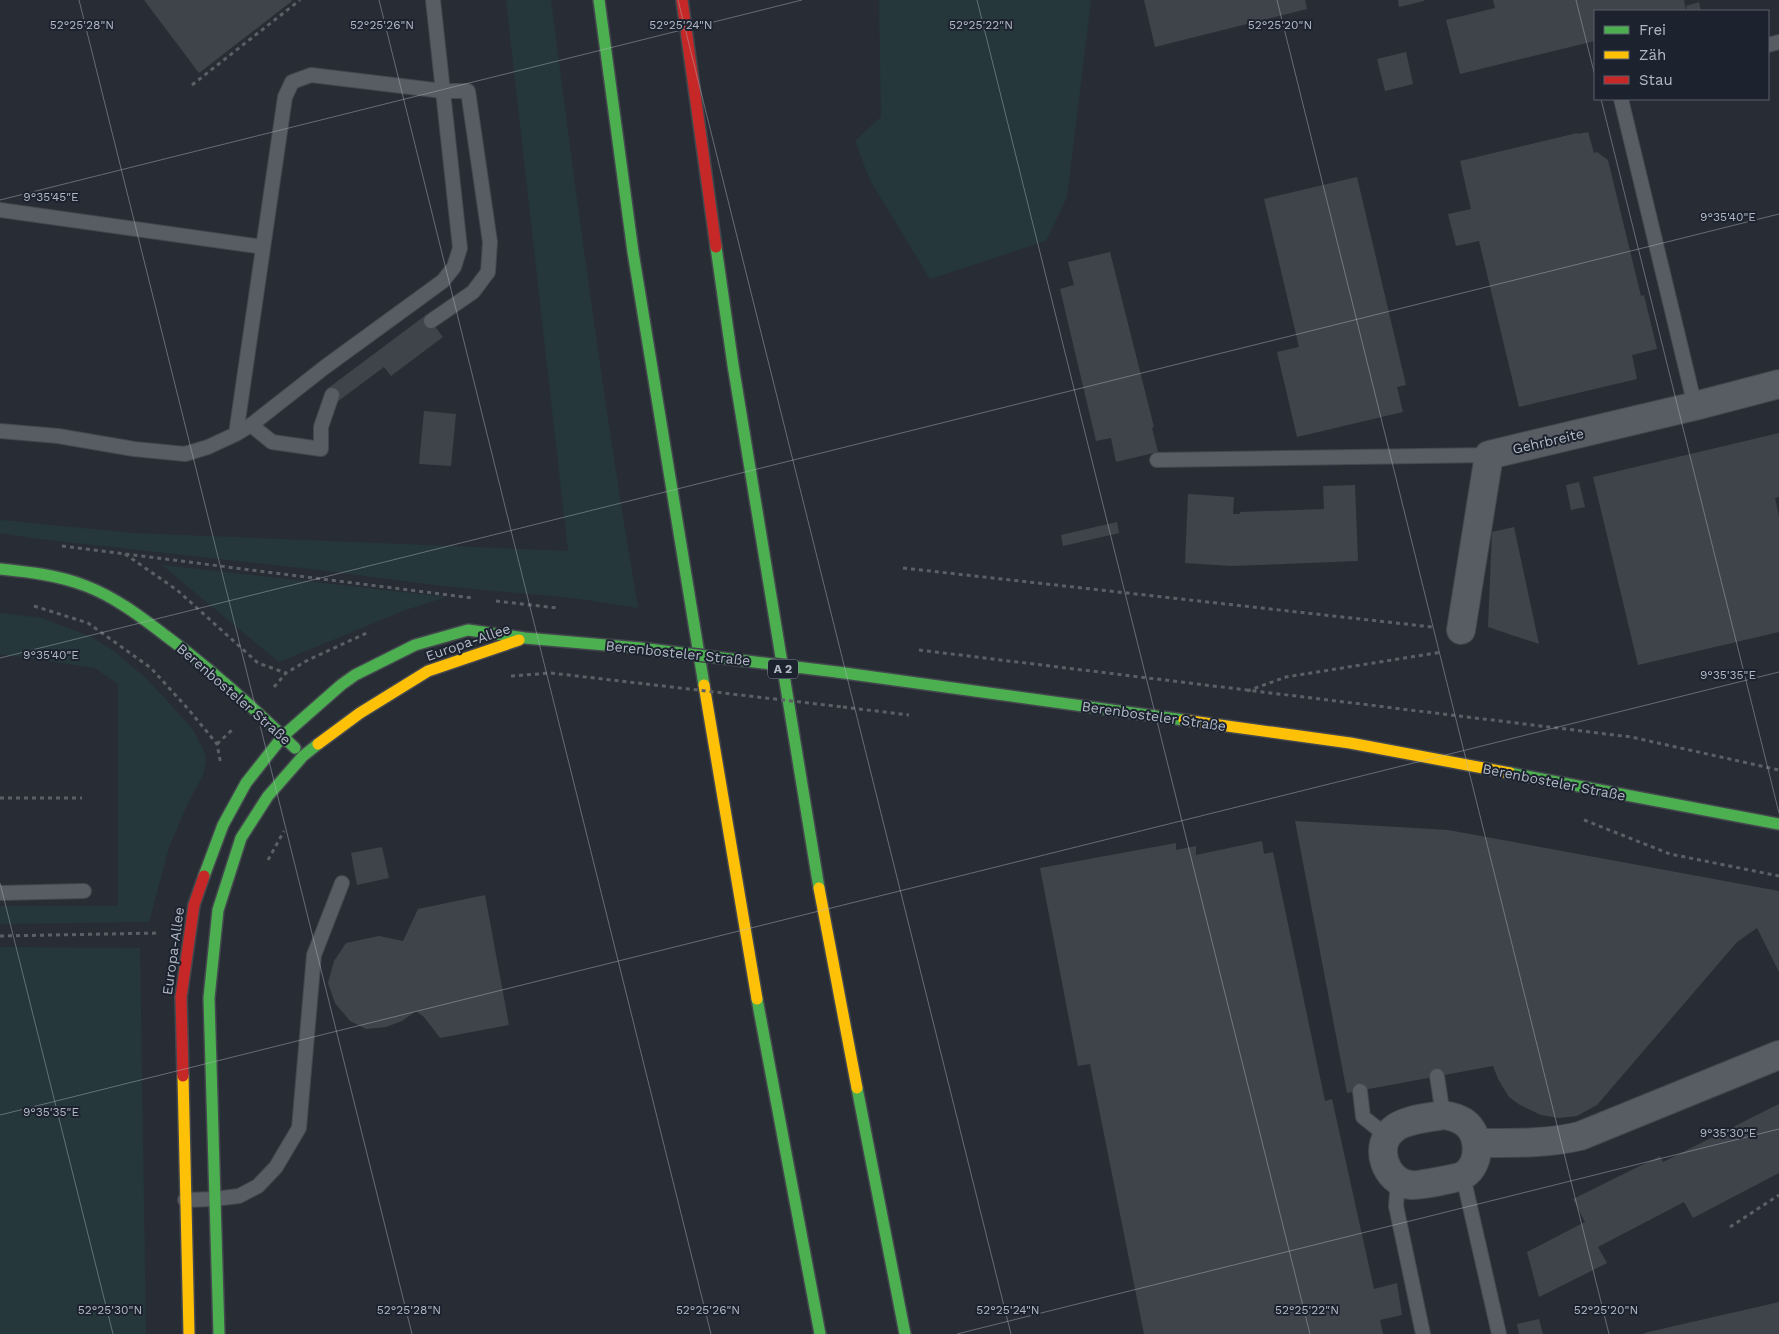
<svg xmlns="http://www.w3.org/2000/svg" width="1779" height="1334" font-family="'Work Sans',sans-serif">
<rect width="100%" height="100%" fill="#282d35"/>
<path fill="#25373a" d="M 506,0 L 551,0 C 577,203 604,407 638,608 L 573,598 L 443,586 L 311,569 L 32,538 L 0,533 L 0,520 L 133,533 L 568,551 Z
M 879,0 L 1091,0 L 1067,197 L 1046,241 L 930,279 L 870,180 L 855,141 L 881,117 Z
M 162,565 L 446,597 L 403,611 L 279,662 Z
M 0,613 L 42,618 L 91,637 L 114,651 L 147,679 L 170,704 L 193,730 L 204,751 L 206,759 L 203,775 L 188,803 L 169,847 L 149,922 L 0,924 L 0,906 L 118,906 L 118,684 L 95,668 L 0,654 Z
M 0,947 L 140,948 L 146,1334 L 0,1334 Z"/>
<path fill="#3f444a" d="M 144,0 L 291,0 L 292,1 L 199,73 Z
M 1144,0 L 1305,0 L 1307,9 L 1155,47 Z
M 1398,0 L 1424,0 L 1424,1 L 1399,7 Z
M 1493,0 L 1684,0 L 1686,11 L 1595,11 L 1595,41 L 1460,74 L 1446,20 L 1495,8 Z
M 1699,2 L 1701,11 L 1687,11 L 1686,6 Z
M 1406,52 L 1413,84 L 1385,91 L 1377,59 Z
M 1588,132 L 1594,153 L 1597,152 L 1608,160 L 1641,296 L 1644,295 L 1657,349 L 1632,355 L 1637,379 L 1519,407 L 1479,241 L 1456,246 L 1448,214 L 1471,209 L 1460,161 L 1577,133 L 1578,134 Z
M 1357,177 L 1406,385 L 1397,387 L 1403,412 L 1297,437 L 1277,352 L 1299,347 L 1264,199 Z
M 1110,252 L 1154,427 L 1152,428 L 1158,452 L 1116,462 L 1111,438 L 1096,441 L 1060,289 L 1074,285 L 1068,262 Z
M 426,315 L 443,337 L 391,376 L 384,367 L 337,402 L 327,389 Z
M 424,411 L 456,414 L 451,466 L 419,464 Z
M 1779,433 L 1779,497 L 1775,498 L 1779,516 L 1779,632 L 1638,665 L 1593,477 Z
M 1579,482 L 1585,507 L 1571,510 L 1566,485 Z
M 1355,485 L 1358,561 L 1231,566 L 1185,563 L 1188,494 L 1234,497 L 1233,514 L 1240,514 L 1240,512 L 1324,509 L 1323,486 Z
M 1117,522 L 1119,533 L 1063,546 L 1061,535 Z
M 1514,527 L 1539,644 L 1488,627 L 1492,532 Z
M 1295,821 L 1448,830 L 1779,891 L 1779,972 L 1757,928 L 1737,942 L 1597,1105 L 1577,1116 L 1559,1118 L 1541,1115 L 1520,1105 L 1509,1097 L 1498,1079 L 1493,1066 L 1347,1093 Z
M 1262,841 L 1264,854 L 1273,852 L 1325,1101 L 1332,1099 L 1374,1289 L 1397,1283 L 1402,1315 L 1380,1320 L 1383,1334 L 1144,1334 L 1090,1064 L 1078,1066 L 1040,868 L 1176,843 L 1176,850 L 1196,846 L 1196,855 Z
M 382,847 L 389,878 L 357,885 L 351,853 Z
M 485,895 L 509,1025 L 440,1038 L 424,1017 L 416,1011 L 402,1021 L 386,1027 L 366,1029 L 350,1021 L 335,1003 L 328,983 L 334,961 L 346,943 L 379,936 L 403,941 L 418,909 Z
M 1779,1104 L 1779,1173 L 1693,1218 L 1684,1202 L 1598,1247 L 1607,1263 L 1539,1297 L 1527,1252 L 1585,1222 L 1573,1199 L 1660,1156 L 1663,1162 Z
M 1779,1302 L 1779,1334 L 1644,1334 L 1644,1333 Z
M 1539,1319 L 1543,1334 L 1519,1334 L 1517,1324 Z"/>
<g fill="none" stroke-linecap="round" stroke-linejoin="round">
<g stroke="#44484e" stroke-width="16">
<path id="lane" d="M 1768,45 L 1779,42
M 1621,99 L 1695,406
M 0,210 L 263,247
M 251,425 L 272,442 L 321,449 L 321,427 L 332,395
M 0,431 L 58,436 L 134,449 L 185,454 L 208,447 L 236,434 L 251,425 L 325,367 L 443,281 L 454,267 L 460,248 L 433,0
M 236,434 L 285,97 L 292,82 L 311,75 L 443,91 L 468,91 L 490,242 L 488,272 L 473,292 L 431,321
M 1157,460 L 1489,455
M 0,893 L 84,891
M 1437,1076 L 1443,1115
M 1360,1091 L 1363,1117 L 1387,1136
M 1463,1176 L 1499,1334
M 1398,1182 L 1396,1206 L 1423,1334
M 185,1200 L 214,1199 L 239,1196 L 258,1186 L 276,1167 L 299,1128 L 314,955 L 342,883"/>
</g>
<g stroke="#44484e" stroke-width="30">
<path id="street" d="M 1461,630 L 1489,455 L 1695,406 L 1779,384
M 1443,1115 C 1450,1116 1458,1118 1464,1122 C 1481,1134 1481,1164 1464,1175 C 1459,1178 1418,1186 1411,1185 C 1385,1183 1372,1144 1395,1128 C 1407,1119 1428,1118 1443,1115 Z
M 1477,1143 C 1511,1143 1546,1144 1580,1136 L 1779,1055"/>
</g>
<g stroke="#44484e" stroke-width="14">
<path id="fast" d="M 599,0 L 633,252 L 704,685
M 716,247 L 733,365 L 819,888
M 0,569 C 29,572 58,575 86,586 C 115,597 141,617 166,636 C 212,670 254,708 295,748
M 837,672 L 1184,720
M 1510,773 L 1779,824
M 204,876 L 223,825 L 246,783 L 283,736 L 341,685 L 355,675 L 415,645 L 468,630 L 525,638 L 640,648
M 757,999 L 820,1334
M 857,1088 L 905,1334
M 219,1334 L 209,998 L 218,910 L 241,838 L 268,796 L 303,756 L 318,744"/>
</g>
<g stroke="#44484e" stroke-width="14">
<path id="slow" d="M 704,685 L 757,999
M 1184,720 L 1350,743 L 1510,773
M 318,744 L 360,713 L 428,671 L 519,640
M 819,888 L 857,1088
M 183,1076 L 189,1334"/>
</g>
<g stroke="#44484e" stroke-width="14">
<path id="jam" d="M 682,0 L 716,247
M 183,1076 L 181,997 L 194,905 L 204,876"/>
</g>
<path stroke="#5b6067" stroke-width="3" stroke-dasharray="4 4" stroke-linecap="butt" d="M 192,85 L 300,0
M 62,546 L 472,598
M 125,554 L 177,590 L 258,663 L 286,673
M 903,568 L 1432,627
M 496,601 L 557,608
M 34,606 L 88,623 L 151,668 L 189,710 L 217,744 L 221,765
M 919,650 L 1631,737 L 1779,770
M 511,676 L 551,673 L 646,684
M 274,687 L 286,673 L 308,660 L 369,632
M 1247,691 L 1286,677 L 1442,652
M 843,707 L 909,715
M 217,744 L 233,729
M 0,798 L 82,798
M 1584,820 L 1670,854 L 1779,876
M 268,860 L 284,831
M 0,936 L 159,933
M 1730,1227 L 1779,1195"/>
<use href="#lane" stroke="#585c63" stroke-width="14"/>
<use href="#street" stroke="#585c63" stroke-width="28"/>
<use href="#fast" stroke="#4caf50" stroke-width="11"/>
<use href="#slow" stroke="#ffc107" stroke-width="11"/>
<use href="#jam" stroke="#c62828" stroke-width="11"/>
<g stroke="#44484e" stroke-width="14" stroke-linecap="butt">
<path id="fast-bridge" d="M 640,648 L 837,672"/>
</g>
<path stroke="#5b6067" stroke-width="3" stroke-dasharray="4 4" stroke-linecap="butt" d="M 646,684 L 843,707"/>
<use href="#fast-bridge" stroke="#4caf50" stroke-width="11"/>
</g>
<path fill="none" stroke="#b2b9c6" stroke-width="1" stroke-opacity="0.45" d="M 79,0 L 412,1334M 379,0 L 711,1334M 678,0 L 1011,1334M 977,0 L 1310,1334M 1277,0 L 1609,1334M 1576,0 L 1595,76M 1601,99 L 1779,813M 0,200 L 802,0M 0,658 L 1779,214M 0,883 L 113,1334M 0,1115 L 1779,672M 957,1334 L 1779,1129"/>
<g text-anchor="middle" dominant-baseline="central" stroke-width="4" stroke-linejoin="round" paint-order="stroke">
<rect fill="#1c232f" stroke="#858c99" stroke-width="1" x="768" y="659.5" width="30" height="19" rx="4"/>
<g font-size="12" font-weight="bold" fill="#b2b9c6">
<text x="783" y="669">A 2</text>
</g>
<g font-size="14" fill="#b2b9c6" stroke="#1c232f">
<text transform="translate(1548 441) rotate(-13)">Gehrbreite</text>
<text transform="translate(468 642) rotate(-19)">Europa-Allee</text>
<text transform="translate(678 653) rotate(6)">Berenbosteler Straße</text>
<text transform="translate(234 694) rotate(41)">Berenbosteler Straße</text>
<text transform="translate(1154 716) rotate(8)">Berenbosteler Straße</text>
<text transform="translate(1554 782) rotate(11)">Berenbosteler Straße</text>
<text transform="translate(173 951) rotate(-82)">Europa-Allee</text>
</g>
</g>
<g font-size="12" text-anchor="middle" fill="#b2b9c6" stroke="#1c232f" stroke-width="4" stroke-linejoin="round" paint-order="stroke">
<text x="82" y="29">52°25'28"N</text>
<text x="382" y="29">52°25'26"N</text>
<text x="681" y="29">52°25'24"N</text>
<text x="981" y="29">52°25'22"N</text>
<text x="1280" y="29">52°25'20"N</text>
<text x="51" y="201">9°35'45"E</text>
<text x="1728" y="221">9°35'40"E</text>
<text x="51" y="659">9°35'40"E</text>
<text x="1728" y="679">9°35'35"E</text>
<text x="51" y="1116">9°35'35"E</text>
<text x="1728" y="1137">9°35'30"E</text>
<text x="110" y="1314">52°25'30"N</text>
<text x="409" y="1314">52°25'28"N</text>
<text x="708" y="1314">52°25'26"N</text>
<text x="1008" y="1314">52°25'24"N</text>
<text x="1307" y="1314">52°25'22"N</text>
<text x="1606" y="1314">52°25'20"N</text>
</g>
<rect x="1594" y="10" width="175" height="90" fill="#1c232f" stroke="#585f6b"/>
<rect x="1604" y="26" width="25" height="8" fill="#4caf50" stroke="#585f6b"/>
<text x="1639" y="35" font-size="15" fill="#b2b9c6">Frei</text>
<rect x="1604" y="51" width="25" height="8" fill="#ffc107" stroke="#585f6b"/>
<text x="1639" y="60" font-size="15" fill="#b2b9c6">Zäh</text>
<rect x="1604" y="76" width="25" height="8" fill="#c62828" stroke="#585f6b"/>
<text x="1639" y="85" font-size="15" fill="#b2b9c6">Stau</text>
</svg>
